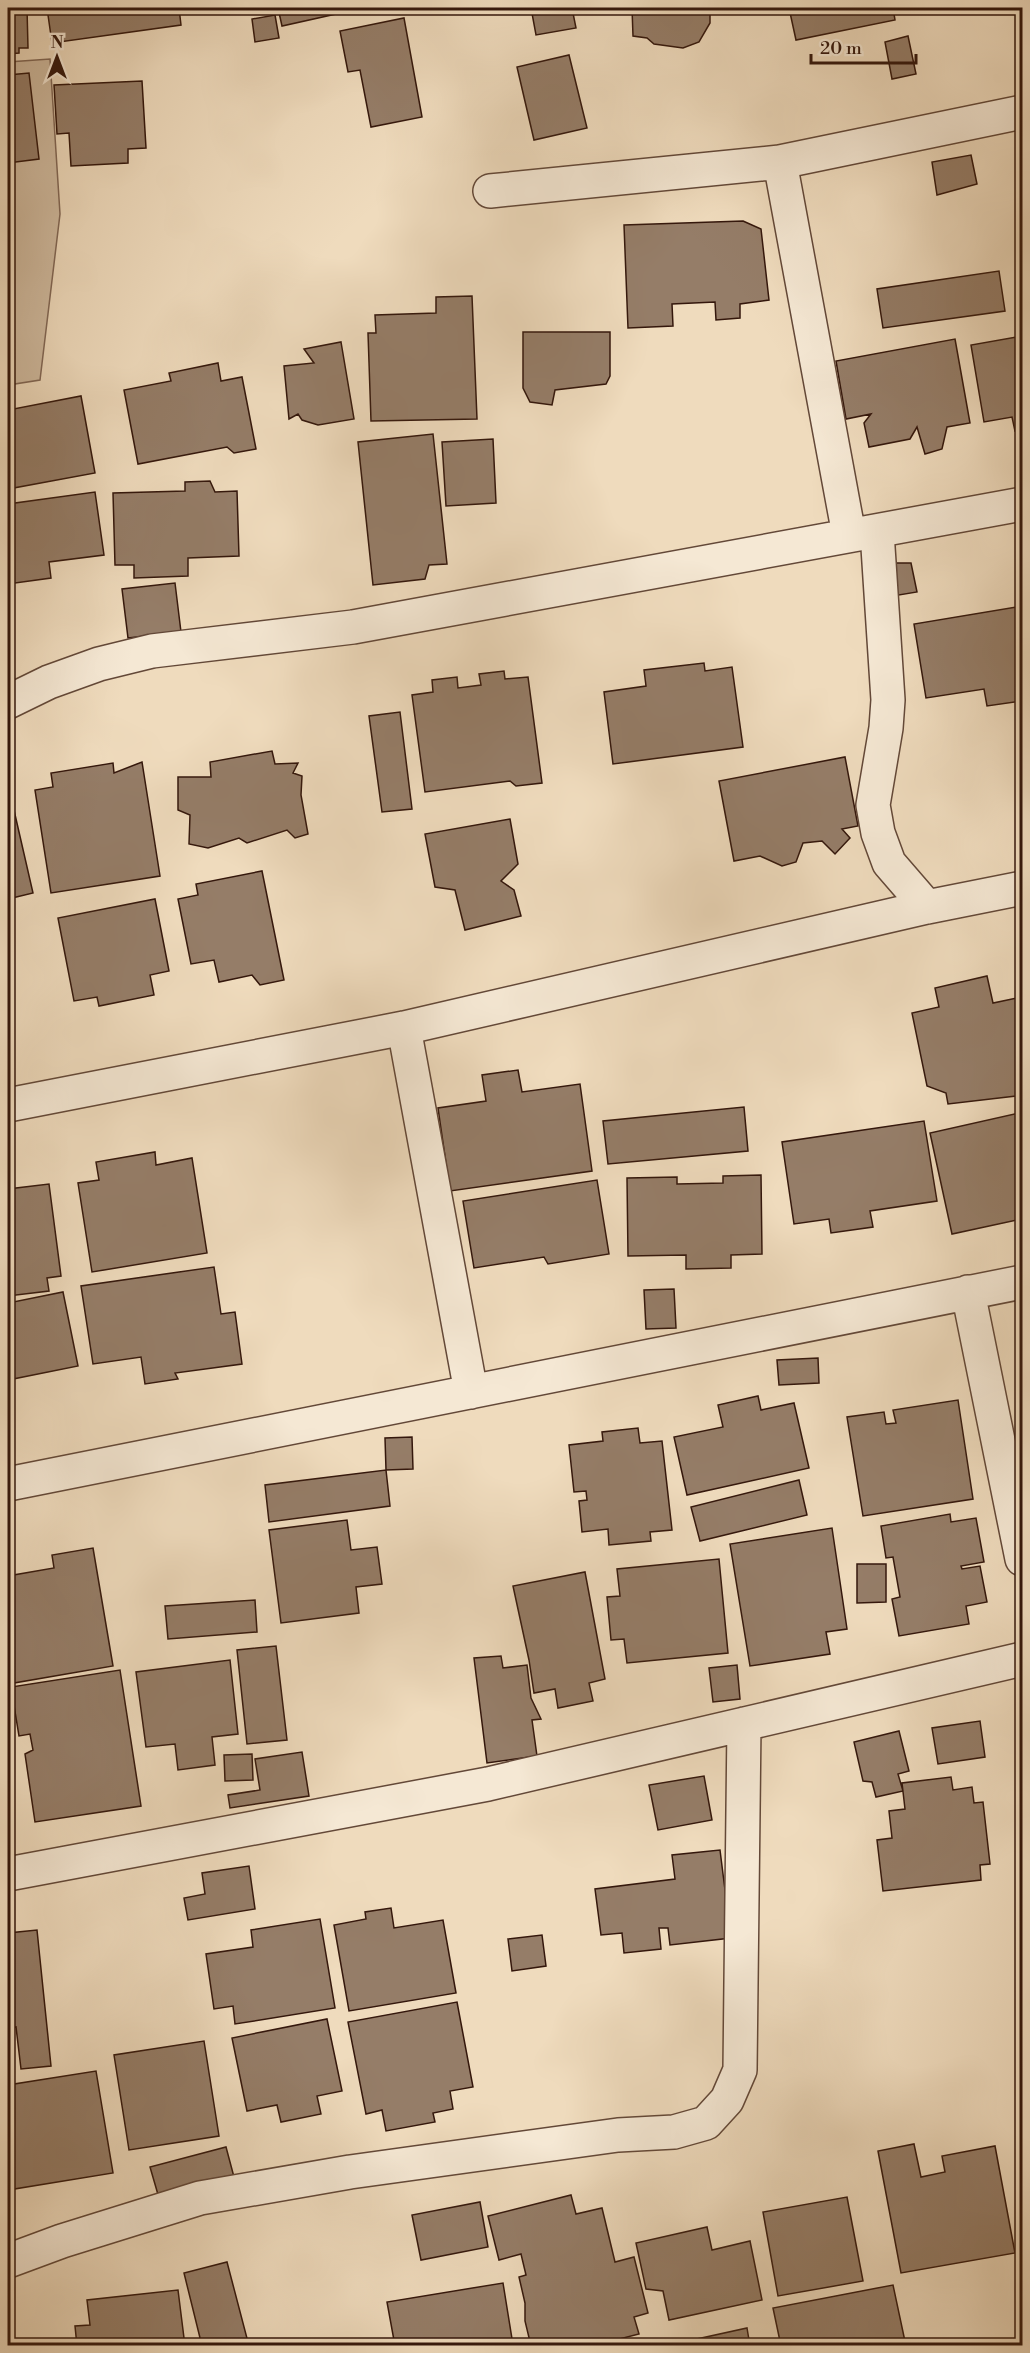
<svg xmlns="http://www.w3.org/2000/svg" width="1030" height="2353" font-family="'Libre Bodoni',serif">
<rect width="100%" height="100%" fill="#efdbbd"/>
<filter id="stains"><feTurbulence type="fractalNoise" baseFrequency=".00333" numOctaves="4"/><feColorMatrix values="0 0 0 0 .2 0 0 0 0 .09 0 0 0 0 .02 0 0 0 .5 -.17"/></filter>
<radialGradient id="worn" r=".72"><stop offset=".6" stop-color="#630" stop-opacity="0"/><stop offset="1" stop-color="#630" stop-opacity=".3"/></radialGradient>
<path fill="#cfba9f" stroke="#826856" stroke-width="1.5" d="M 50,59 L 60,214 L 40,380 L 8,385 L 8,62 Z"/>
<path fill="#957d68" stroke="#34170c" stroke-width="1.5" d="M 8,8 L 27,8 L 28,48 L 19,48 L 19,53 L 8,54 Z
M 47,8 L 179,8 L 181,25 L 52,43 Z
M 278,8 L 363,8 L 282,26 Z
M 531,8 L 572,8 L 576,28 L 536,35 Z
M 632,8 L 710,8 L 710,23 L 699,42 L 683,48 L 654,44 L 647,38 L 633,36 Z
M 789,8 L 893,8 L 895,20 L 796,40 Z
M 275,15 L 279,38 L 255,42 L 252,19 Z
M 404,18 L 422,117 L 371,127 L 360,70 L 348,72 L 340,31 Z
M 908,36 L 916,74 L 892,79 L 885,42 Z
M 569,55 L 587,128 L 534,140 L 517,67 Z
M 29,73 L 39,159 L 8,163 L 8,75 Z
M 142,81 L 146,148 L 128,149 L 128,163 L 71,166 L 69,133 L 57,134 L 54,85 Z
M 971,155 L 977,184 L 937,195 L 932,162 Z
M 743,221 L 761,229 L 769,300 L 740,304 L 740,318 L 716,320 L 715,302 L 672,304 L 673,326 L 628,328 L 624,225 Z
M 999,271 L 1005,311 L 883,328 L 877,289 Z
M 472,296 L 477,419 L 371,421 L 368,333 L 376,333 L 375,315 L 436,313 L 436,297 Z
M 523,332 L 610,332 L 610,376 L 606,384 L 555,390 L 552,405 L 530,402 L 523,388 Z
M 1022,336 L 1022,429 L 1015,431 L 1012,417 L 984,422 L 971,345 Z
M 955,339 L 970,423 L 947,427 L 942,449 L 925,454 L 917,427 L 910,439 L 869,447 L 864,423 L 871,414 L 846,419 L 836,361 Z
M 341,342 L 354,419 L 318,425 L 302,420 L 298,414 L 289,419 L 284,366 L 314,363 L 304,349 Z
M 218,363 L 221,381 L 242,377 L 256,449 L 234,453 L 227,447 L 138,464 L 124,390 L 171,381 L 169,373 Z
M 81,396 L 95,473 L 8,489 L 8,410 Z
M 433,434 L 447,564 L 429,565 L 425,579 L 373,585 L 358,442 Z
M 493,439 L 496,503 L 446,506 L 442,442 Z
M 210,481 L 215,492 L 237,491 L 239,556 L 188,558 L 188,576 L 134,578 L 134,565 L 115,565 L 113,493 L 185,491 L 185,482 Z
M 95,492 L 104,555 L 49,562 L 51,578 L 8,584 L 8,504 Z
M 888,563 L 911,563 L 917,592 L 893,596 Z
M 175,583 L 181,632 L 128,638 L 122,589 Z
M 1022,606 L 1022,701 L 987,706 L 984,689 L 926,698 L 914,624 Z
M 704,663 L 705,671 L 732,667 L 743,747 L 613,764 L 604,692 L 646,686 L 644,670 Z
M 504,671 L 505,679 L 528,677 L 542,783 L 516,786 L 510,781 L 425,792 L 412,695 L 433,692 L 432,680 L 457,677 L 458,688 L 481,685 L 479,674 Z
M 400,712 L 412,809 L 382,812 L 369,716 Z
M 272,751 L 275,764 L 298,763 L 293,773 L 302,776 L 301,795 L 308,834 L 295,838 L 287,830 L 247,843 L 239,838 L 208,848 L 189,844 L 190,815 L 178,810 L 178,777 L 211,777 L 210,762 Z
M 845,757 L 858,826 L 842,829 L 850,838 L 835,854 L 822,841 L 803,843 L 796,862 L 782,866 L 760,856 L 734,861 L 719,781 Z
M 142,762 L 160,876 L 51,893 L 35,790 L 53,787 L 51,773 L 113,763 L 114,773 Z
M 8,784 L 33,893 L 8,899 Z
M 510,819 L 518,864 L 501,881 L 514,890 L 521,916 L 465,930 L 455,890 L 435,887 L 425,834 Z
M 262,871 L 284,980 L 260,985 L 252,975 L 219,982 L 214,960 L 191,964 L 178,899 L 198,895 L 196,884 Z
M 155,899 L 169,971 L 150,975 L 154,995 L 99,1006 L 97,997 L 74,1001 L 58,918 Z
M 987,976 L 993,1003 L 1022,997 L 1022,1077 L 1016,1096 L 948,1104 L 946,1093 L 927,1086 L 912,1013 L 939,1007 L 935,988 Z
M 518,1070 L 522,1092 L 580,1084 L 592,1171 L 450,1191 L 438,1108 L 486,1101 L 482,1075 Z
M 744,1107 L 748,1151 L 608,1164 L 603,1121 Z
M 1019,1113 L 1022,1128 L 1022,1219 L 952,1234 L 930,1133 Z
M 924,1121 L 937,1201 L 870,1211 L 873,1227 L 831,1233 L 829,1219 L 794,1224 L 782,1142 Z
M 155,1152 L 156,1165 L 192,1158 L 207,1253 L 92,1272 L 78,1183 L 99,1180 L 96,1162 Z
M 761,1175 L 762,1254 L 731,1255 L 731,1268 L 686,1269 L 686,1255 L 628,1256 L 627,1178 L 677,1177 L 677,1184 L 723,1183 L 723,1176 Z
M 597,1180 L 609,1254 L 548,1264 L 544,1257 L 474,1268 L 463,1201 Z
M 49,1184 L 61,1276 L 47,1278 L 49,1291 L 8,1296 L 8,1189 Z
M 214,1267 L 221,1314 L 235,1312 L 242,1364 L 175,1373 L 178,1379 L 145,1384 L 141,1357 L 93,1364 L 81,1286 Z
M 674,1289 L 676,1328 L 646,1329 L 644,1290 Z
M 63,1292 L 78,1366 L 8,1380 L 8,1303 Z
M 818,1358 L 819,1383 L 779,1385 L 777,1360 Z
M 758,1396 L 761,1410 L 794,1403 L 809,1468 L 687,1495 L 674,1437 L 723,1427 L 718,1405 Z
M 958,1400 L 973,1499 L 863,1516 L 847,1417 L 884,1412 L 886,1424 L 896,1423 L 893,1410 Z
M 638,1428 L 640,1443 L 662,1441 L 672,1530 L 650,1532 L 651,1541 L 609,1545 L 608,1529 L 582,1532 L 579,1501 L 587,1500 L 586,1491 L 574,1492 L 569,1445 L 603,1441 L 602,1432 Z
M 412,1437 L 413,1469 L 386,1470 L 385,1438 Z
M 386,1470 L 390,1506 L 269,1522 L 265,1485 Z
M 799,1480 L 807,1515 L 700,1541 L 691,1507 Z
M 950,1514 L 951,1522 L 976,1518 L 984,1562 L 961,1566 L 962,1569 L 980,1566 L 987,1602 L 966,1606 L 969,1624 L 899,1636 L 892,1599 L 900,1597 L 893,1557 L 886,1558 L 881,1526 Z
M 347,1520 L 351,1550 L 377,1547 L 382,1584 L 356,1587 L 359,1613 L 281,1623 L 269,1530 Z
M 832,1528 L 847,1629 L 826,1632 L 830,1654 L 750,1666 L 730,1544 Z
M 93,1548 L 113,1666 L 8,1684 L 8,1576 L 54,1568 L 52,1555 Z
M 719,1559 L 728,1653 L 627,1663 L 624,1639 L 611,1640 L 607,1597 L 620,1596 L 617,1569 Z
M 857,1564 L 886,1564 L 886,1602 L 857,1603 Z
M 585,1572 L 605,1679 L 589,1683 L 593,1701 L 558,1708 L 555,1689 L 534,1693 L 529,1660 L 513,1586 Z
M 255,1600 L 257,1632 L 168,1639 L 165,1606 Z
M 276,1646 L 287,1740 L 247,1744 L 237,1650 Z
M 501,1656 L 503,1668 L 527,1665 L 531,1698 L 541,1719 L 532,1720 L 537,1756 L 487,1763 L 474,1658 Z
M 230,1660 L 238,1734 L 212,1737 L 215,1765 L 178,1770 L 175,1744 L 146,1747 L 136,1672 Z
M 737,1665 L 740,1699 L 713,1702 L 709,1668 Z
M 120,1670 L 141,1806 L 35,1822 L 25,1754 L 33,1750 L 30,1734 L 19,1736 L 11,1687 Z
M 980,1721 L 985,1757 L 938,1764 L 932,1728 Z
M 899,1731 L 909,1771 L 898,1774 L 903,1791 L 876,1797 L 872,1782 L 863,1781 L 854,1742 Z
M 302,1752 L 309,1796 L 230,1808 L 228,1795 L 260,1790 L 255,1759 Z
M 252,1754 L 253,1780 L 225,1781 L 224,1755 Z
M 704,1776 L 712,1820 L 658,1830 L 649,1785 Z
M 951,1777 L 953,1790 L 972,1787 L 974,1803 L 983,1802 L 990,1864 L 980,1865 L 981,1880 L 883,1891 L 877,1840 L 892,1838 L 889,1811 L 905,1809 L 902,1783 Z
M 720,1850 L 731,1938 L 670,1945 L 668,1928 L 659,1928 L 661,1949 L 624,1953 L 622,1933 L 601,1935 L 595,1889 L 675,1879 L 672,1855 Z
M 249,1866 L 255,1909 L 188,1920 L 184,1898 L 205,1894 L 202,1873 Z
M 391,1908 L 394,1928 L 443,1920 L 456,1993 L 349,2011 L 334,1925 L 366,1919 L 365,1912 Z
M 320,1919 L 335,2008 L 235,2024 L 233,2006 L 214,2009 L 206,1954 L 253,1947 L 251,1930 Z
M 37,1930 L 51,2066 L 21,2069 L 16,2027 L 11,2028 L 8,1997 L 8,1933 Z
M 542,1935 L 546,1966 L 512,1971 L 508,1939 Z
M 457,2002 L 473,2087 L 450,2091 L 453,2109 L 433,2113 L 435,2122 L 386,2131 L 382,2110 L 366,2114 L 348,2022 Z
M 1017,2009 L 1022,2009 L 1022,2032 L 1020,2032 Z
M 327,2019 L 342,2091 L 317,2096 L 321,2114 L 281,2122 L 277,2105 L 247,2111 L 232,2038 Z
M 204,2041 L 219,2136 L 129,2150 L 114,2055 Z
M 96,2071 L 113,2173 L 8,2190 L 8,2085 Z
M 914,2144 L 921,2177 L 945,2172 L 942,2156 L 995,2146 L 1015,2253 L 901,2273 L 878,2151 Z
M 226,2147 L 234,2177 L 159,2198 L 150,2167 Z
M 1022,2177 L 1022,2209 L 1019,2178 Z
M 571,2195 L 576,2214 L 602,2208 L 615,2262 L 634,2257 L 648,2313 L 634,2317 L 639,2334 L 592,2346 L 531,2346 L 525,2321 L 525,2303 L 519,2277 L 526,2275 L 521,2254 L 499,2260 L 488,2216 Z
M 847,2197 L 863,2281 L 778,2296 L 763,2212 Z
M 480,2202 L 488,2247 L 421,2260 L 412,2215 Z
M 707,2227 L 712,2250 L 750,2241 L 762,2300 L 669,2320 L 663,2291 L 646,2289 L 636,2243 Z
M 227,2262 L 249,2346 L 202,2346 L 184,2273 Z
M 503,2283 L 513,2345 L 395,2346 L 387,2302 Z
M 893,2285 L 906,2346 L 781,2346 L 773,2308 Z
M 178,2290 L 185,2346 L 77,2346 L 75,2326 L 90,2325 L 87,2300 Z
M 747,2328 L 750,2346 L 665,2346 Z"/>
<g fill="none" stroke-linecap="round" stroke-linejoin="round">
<g stroke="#634838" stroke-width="36">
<path id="street" d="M 780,162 L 849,535
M 490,191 L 780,162 L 1022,112
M 877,532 L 888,700 L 886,728 L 873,805 L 878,833 L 889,863 L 927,907
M 8,702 L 49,682 L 99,664 L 152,651 L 353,627 L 1022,504
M 404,1028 L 471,1392
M 8,1105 L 404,1028 L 927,907 L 1022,888
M 968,1292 L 1022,1559
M 8,1484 L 1022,1282
M 8,1874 L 488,1784 L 1022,1659
M 8,2261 L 62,2241 L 200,2198 L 350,2172 L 618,2135 L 674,2132 L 706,2123 L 727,2100 L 740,2070 L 744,1724"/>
</g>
<use href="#street" stroke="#f5e8d4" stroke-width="33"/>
</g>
<rect width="1030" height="2353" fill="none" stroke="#efdbbd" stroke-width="30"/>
<rect x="9" y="9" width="1012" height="2335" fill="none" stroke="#34170c" stroke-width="3"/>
<rect x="15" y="15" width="1000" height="2323" fill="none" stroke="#34170c" stroke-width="1.5"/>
<g transform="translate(57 57)" stroke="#f5e8d4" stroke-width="4.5" paint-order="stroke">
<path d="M0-4.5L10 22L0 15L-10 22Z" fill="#34170c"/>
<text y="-9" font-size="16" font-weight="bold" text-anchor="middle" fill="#34170c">N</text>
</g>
<path d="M811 54v9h105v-9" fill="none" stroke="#34170c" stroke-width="3"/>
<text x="820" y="54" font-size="18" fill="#34170c" stroke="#f5e8d4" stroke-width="4.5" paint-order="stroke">20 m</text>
<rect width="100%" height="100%" filter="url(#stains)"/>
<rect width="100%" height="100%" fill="url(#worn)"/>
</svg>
